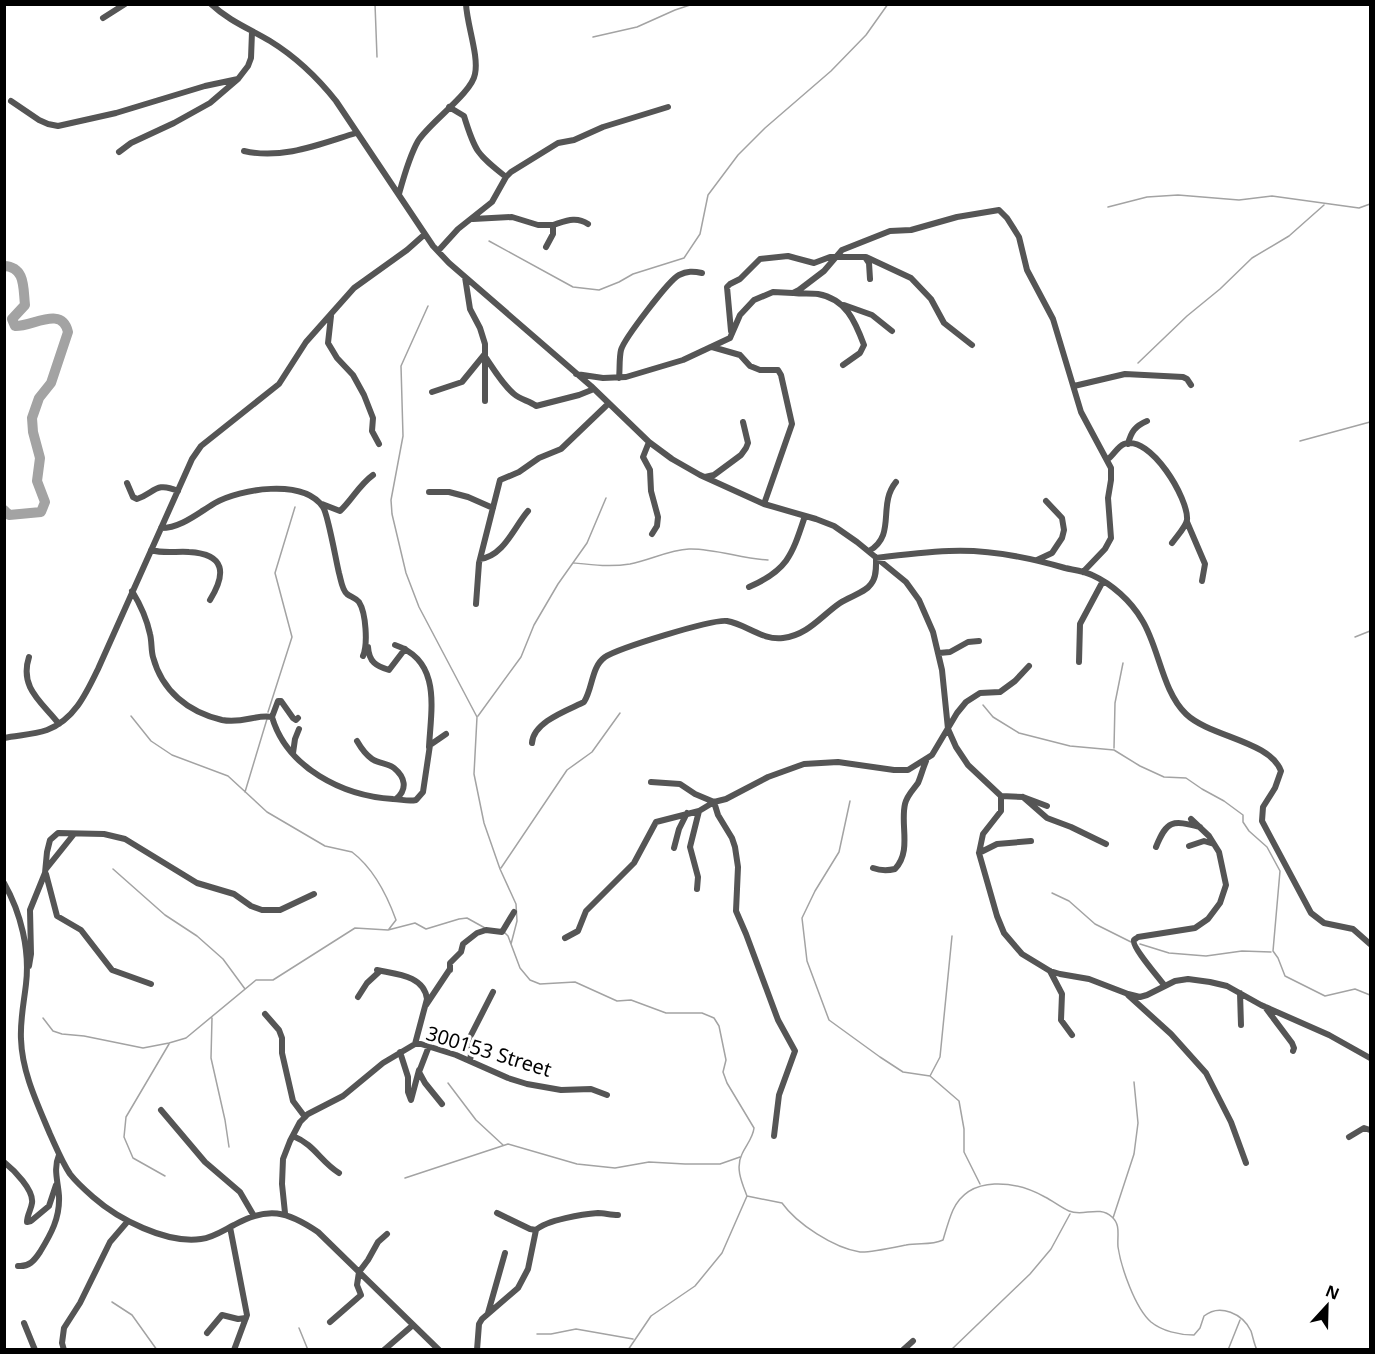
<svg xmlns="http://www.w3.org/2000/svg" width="1375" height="1354" font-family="'Noto Sans',sans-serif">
<rect width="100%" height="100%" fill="#fff"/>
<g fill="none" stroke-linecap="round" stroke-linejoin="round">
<path stroke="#a3a3a3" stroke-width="1.5" d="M 375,4 L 377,57
M 593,37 L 637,27 L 675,10 L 693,4
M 1108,207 L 1147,197 L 1178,195 L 1239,200 L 1272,196 L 1359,208 L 1370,204
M 489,241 L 573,287 L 599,290 L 619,282 L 633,274 L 684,258 L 700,234 L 708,195 L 738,155 L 765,128 L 831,71 L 866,35 L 888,4
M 428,306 L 401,366 L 403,436 L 391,500 L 392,514 L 406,573 L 419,607 L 477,717 L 474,774 L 484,823 L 500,869 L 516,904 L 517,921 L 511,944
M 1138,363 L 1187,316 L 1220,289 L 1252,258 L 1289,236 L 1324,205
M 1300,441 L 1370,422
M 574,563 C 593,565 611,567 630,564 C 650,560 669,550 689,549 C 713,548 743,559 768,560
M 1355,637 L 1370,631
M 983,705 L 993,717 L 1019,733 L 1070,746 L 1114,750 L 1140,766 L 1164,777 L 1186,778 L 1202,789 L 1224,801 L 1243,815 L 1243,822 L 1249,831 L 1267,847 L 1280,871 L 1273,951 L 1278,958 L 1285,976 L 1325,996 L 1355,989 L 1370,995
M 268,712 L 292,637 L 275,573 L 295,507
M 131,716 L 151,741 L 172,755 L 228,776 L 267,812 L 325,846 L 352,852 C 373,868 387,895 396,920 L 389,929
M 478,716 L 521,657 L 534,625 L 558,584 L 587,543 L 606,498
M 1114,748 L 1115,703 L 1123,663
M 245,792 L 267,719
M 850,801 L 839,852 L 815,891 L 802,918 L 807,961 L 829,1020 L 880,1057 L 903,1072 L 930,1076 L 959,1101 L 964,1129 L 964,1152 L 980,1184
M 501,868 L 567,770 L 592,752 L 620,713
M 113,869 L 165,915 L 197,936 L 223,959 L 245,989
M 1052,893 L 1069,901 L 1095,924 L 1131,942
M 504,932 L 508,936 L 520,968 L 530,980 L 540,984 L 575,982 L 617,1001 L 631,1000 L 666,1013 L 702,1013 L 714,1018 L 719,1026 L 726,1060 L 723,1072 L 727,1083 L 754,1128 C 753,1138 746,1145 742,1154 C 735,1168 742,1183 747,1196 L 782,1203 C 797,1224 834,1248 860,1252 C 868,1253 896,1247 906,1245 C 919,1242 930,1246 943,1240 C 946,1230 949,1219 953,1210 C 970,1174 1016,1181 1045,1197 C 1053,1201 1060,1207 1069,1211 C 1083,1217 1099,1205 1112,1217 C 1121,1225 1117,1236 1118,1247 C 1121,1267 1135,1308 1151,1322 C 1162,1331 1179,1335 1194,1335 L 1200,1328 L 1204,1316 C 1220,1303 1243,1314 1251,1331 C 1253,1337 1254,1344 1257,1350
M 1140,944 L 1169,953 L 1206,956 L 1242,951 L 1271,952
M 43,1018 L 53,1031 L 62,1034 L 84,1036 L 143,1048 L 169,1043 L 186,1038 L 256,980 L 273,980 L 355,928 L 388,930 L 415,923 L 426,929 L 459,919 L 467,918 L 485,928
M 212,1018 L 211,1058 L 225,1120 L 229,1147
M 930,1076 L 940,1057 L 952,936
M 448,1083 L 476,1120 L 503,1145
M 165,1176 L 133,1158 L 124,1137 L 126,1117 L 169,1044
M 405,1178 L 508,1144 L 577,1164 L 615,1168 L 649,1162 L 685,1164 L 720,1164 L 740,1157
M 1113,1218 L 1134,1154 L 1138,1123 L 1134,1082
M 112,1302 L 132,1315 L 157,1350
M 299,1328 L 308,1350
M 537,1334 L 551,1334 L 576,1329 L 633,1339
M 628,1350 L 651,1316 L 695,1286 L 722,1253 L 747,1196
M 951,1350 L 1030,1274 L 1051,1249 L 1070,1214
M 1228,1350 L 1240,1320"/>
<path stroke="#a3a3a3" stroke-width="10" d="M 4,266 C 26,267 23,289 25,305 L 12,319 L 15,326 C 32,327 62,305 68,332 L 51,383 L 39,398 L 32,418 L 33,432 L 40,458 L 37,481 L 45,502 L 41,512 L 9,515 L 4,510"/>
<path stroke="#555" stroke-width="6" d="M 211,4 C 229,21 250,29 270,41 C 296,57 317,77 336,101 L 433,246 L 449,263 L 591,386 L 649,442 L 672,459 L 700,475 L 764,504 L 816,519 L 834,526 L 857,542 L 906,582 L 919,600 L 933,632 L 942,670 L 948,729 L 956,747 L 968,765 L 1001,796 L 1001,811 L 983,834 L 979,853 L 997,916 L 1004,933 L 1022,954 L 1050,971 L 1060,974 L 1089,979 L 1128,994 L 1140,997 L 1147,995 L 1175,981 L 1188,979 L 1210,982 L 1227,986 L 1261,1005 L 1329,1035 L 1370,1058
M 103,18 L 125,4
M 11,101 L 39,120 L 48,124 L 58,126 L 116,113 L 205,86 L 238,79
M 449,107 L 464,116 C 475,152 477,154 506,177
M 244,151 C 282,160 320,144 356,133
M 119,152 L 131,143 L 174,123 L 210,103 L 238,79 L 248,66 L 251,58 L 252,32
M 399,194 C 404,176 409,157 418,141 C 430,122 472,93 475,74 C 479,56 467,25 466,4
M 473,219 L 512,217 L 538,225 L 553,225 L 553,234 L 546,247
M 553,225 C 566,221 576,216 588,224
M 438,251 L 458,229 L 492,202 L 506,177 L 511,172 L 558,143 L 574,140 L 603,127 L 668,107
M 866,257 L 911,278 L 931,299 L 944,323 L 972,345
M 465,277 L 470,309 L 480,328 L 485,344 L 485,401
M 794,293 C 802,294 810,293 818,294 C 846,299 855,321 864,345 L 860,353 L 843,365
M 844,305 L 872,315 L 892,331
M 331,316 L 328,343 L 337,358 L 353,375 L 364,395 L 373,418 L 372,431 L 379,444
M 731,331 L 727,287 L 730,284 L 740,279 L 760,259 L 788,256 L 814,263 L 830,257 L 865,257 L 869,263 L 870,279
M 712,347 L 740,355 L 750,366 L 760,370 L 778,370 L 781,375 L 792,424 L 764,504
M 576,374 L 603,378 L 626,377 L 683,360 L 730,338 L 740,315 L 754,300 L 773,292 L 793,293 L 799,290 L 824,271 L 842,250 L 890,231 L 911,230 L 957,217 L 999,210 L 1007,218 L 1019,237 L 1027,270 L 1053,319 L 1081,412 L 1111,468 L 1111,480 L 1108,498 L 1111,538 L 1105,549 L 1083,572
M 619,378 C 620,370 619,358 621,350 C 624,339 669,280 679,275 C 687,271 693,271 702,273
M 1074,386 L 1125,374 L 1183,377 L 1187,379 L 1191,385
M 432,392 L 462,382 L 484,355 C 493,368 502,384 514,394 C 521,400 530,401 536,406 L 579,395 L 594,389
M 649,442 L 643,457 L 650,470 L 651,491 L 658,517 L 657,526 L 652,534
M 1128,444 C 1131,432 1135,426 1147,421
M 1108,459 C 1114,455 1117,447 1124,444 C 1150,434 1189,499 1187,520 C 1186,527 1176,537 1172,543
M 705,477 L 714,475 L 741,455 L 746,448 L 748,443 L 743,422
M 127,483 L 133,497 L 137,499 C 155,493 155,481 178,491
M 429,492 L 449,492 L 468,497 L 493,508
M 322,504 L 340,511 C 352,500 359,485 373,475
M 1187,522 L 1205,564 L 1202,581
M 161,528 C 181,528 198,513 215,503 C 240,489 303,478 323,507 C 328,514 336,561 339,573 C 341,580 342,590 347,594 C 351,597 356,598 359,602 C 366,613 368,644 363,656
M 151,550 C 165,554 176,551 189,552 C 226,554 226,574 210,600
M 869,551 C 897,535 877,505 896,482
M 480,559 C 504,556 514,527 528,511
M 1037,560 L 1052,553 L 1062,538 L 1064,530 L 1062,518 L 1046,501
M 749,587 C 788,570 792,555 805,516
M 132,591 C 140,604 147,620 150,634 C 152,642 151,650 153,657 C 162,691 188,712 222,720 C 243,724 256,714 272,717 C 287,768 343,796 393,799 C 401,799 408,802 416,800 L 423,792 L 430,745 L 446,734
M 476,604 L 479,563 L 500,480 L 519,472 L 539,458 L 561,449 L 608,404
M 395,645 C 442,661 431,709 429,747
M 368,647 C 369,662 376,666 389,670 L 405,649
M 939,653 L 950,652 L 968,642 L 979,641
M 29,657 C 19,688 42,702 59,724
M 1079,662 L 1080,624 L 1103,581
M 272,717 L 278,701 L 281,701 L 293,718 L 296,720 L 298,718
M 4,738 C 18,735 33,735 47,730 C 74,720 86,694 98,669 L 192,459 L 201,446 L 279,384 L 306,342 L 354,288 L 407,250 L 425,234
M 357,741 C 361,748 365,754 372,759 C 379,764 388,763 394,768 C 405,777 408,789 396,799
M 532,743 C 533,722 568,710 584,702 C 593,688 591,667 605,657 C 619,648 712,619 727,621 C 746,624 763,641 783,638 C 808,635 821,616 840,603 C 850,596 865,593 871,584 C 877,577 876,566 876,558 C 900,555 925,552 949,551 C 989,549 1027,557 1065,568 C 1074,570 1084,571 1092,575 C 1112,584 1131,601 1142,620 C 1159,647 1162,691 1186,714 C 1210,737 1270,741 1281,771 L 1275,788 L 1263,807 L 1262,821 L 1311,913 L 1324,923 L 1353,929 L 1370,944
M 293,753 L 295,739 L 299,729
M 651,782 L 680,784 L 695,794 L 714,802
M 1001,796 L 1023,797 L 1047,806
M 1023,797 L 1047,818 L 1071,827 L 1106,844
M 1191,819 L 1209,836 L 1214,844
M 1156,847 C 1167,820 1172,820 1200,827
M 674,848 L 679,829 L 687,813
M 979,853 L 997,844 L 1031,841
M 873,868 C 881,871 887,871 895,869 C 912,851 900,825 905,804 C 907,795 913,790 918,783 C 921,776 923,768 926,761
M 46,869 L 74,834
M 46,874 L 57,916 L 81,930 L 112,970 L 151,984
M 4,883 C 21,913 30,950 26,984 C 24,1002 20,1020 21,1039 C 22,1072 37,1103 50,1134 C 56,1147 62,1162 70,1174 C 77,1183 85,1190 93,1197 C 118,1219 166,1244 201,1239 C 212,1238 224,1230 234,1225 C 268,1206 287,1211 318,1232 L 439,1350
M 697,889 L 698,877 L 690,847 L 699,811
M 565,938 L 578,931 L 586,911 L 634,863 L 656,822 L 699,811 L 714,802
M 29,966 L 31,954 L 30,910 L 45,873 L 47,852 L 50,840 L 58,833 L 104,834 L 125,839 L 197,883 L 234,894 L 251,906 L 262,910 L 280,910 L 314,894
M 377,970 C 395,974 424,975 427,999 L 415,1044
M 450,970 L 450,963 L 461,952 L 463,944 L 477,933 L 486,930 L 502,932 L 514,912
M 1050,971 L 1062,994 L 1061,1020 L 1072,1035
M 1164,985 C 1159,978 1131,946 1134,940 C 1135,939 1137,938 1138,937 L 1195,928 L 1208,919 L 1220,903 L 1226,885 L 1219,852 L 1214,844 L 1204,841 L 1189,846
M 1240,993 L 1241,1025
M 1128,995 L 1171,1034 L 1206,1073 L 1231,1122 L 1246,1163
M 358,997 L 367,983 L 380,971
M 426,1005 L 450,969
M 1265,1007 L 1292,1043 L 1294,1048 L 1293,1051
M 265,1014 L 279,1030 L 282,1038 L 282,1053 L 293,1101 L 305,1117
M 429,1046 L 419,1072 L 425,1083 L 442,1104
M 400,1052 L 408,1077 L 408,1092 L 411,1100 L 419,1070
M 470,1061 L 471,1054 L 467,1043 L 493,992
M 161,1110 L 205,1162 L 240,1192 L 254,1216
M 293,1136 C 315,1145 320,1161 339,1173
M 774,1136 L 779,1095 L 795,1051 L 778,1020 L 746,934 L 736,911 L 738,867 L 735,847 L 732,838 L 718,815 L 714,802 L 726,799 L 768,777 L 804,764 L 838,762 L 894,770 L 908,770 L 932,755 L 957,713 L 966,702 L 980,693 L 1000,692 L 1015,681 L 1029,666
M 1349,1137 L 1364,1128 L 1370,1130
M 4,1162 C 14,1170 34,1190 32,1203 C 31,1210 27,1215 27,1222 L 31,1221 L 49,1206 L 56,1185
M 285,1213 L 282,1184 L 283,1159 L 290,1141 L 300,1122 L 308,1114 L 343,1096 L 383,1063 L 415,1044 L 421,1044 L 456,1055 L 508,1078 L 527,1084 L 561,1090 L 591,1089 L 607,1095
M 497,1213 L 530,1229 L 536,1230
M 230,1227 L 247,1315 L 234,1350
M 18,1266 C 29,1267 34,1261 40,1252 C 51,1234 60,1218 59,1196 C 58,1181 53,1169 59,1155
M 488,1313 L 505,1253
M 330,1322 L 361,1295 L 357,1285 L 359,1272 L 368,1260 L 378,1242 L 387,1234
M 24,1323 L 35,1350
M 207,1333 L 222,1315 L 238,1319 L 246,1318
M 64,1350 L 62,1343 L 64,1328 L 80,1303 L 110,1242 L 128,1221
M 384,1350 L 413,1325
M 477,1350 L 479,1324 L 482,1319 L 518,1288 L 528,1269 L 536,1230 C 546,1220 584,1214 598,1213 C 604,1213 611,1215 618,1215
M 903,1350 L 913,1341"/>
</g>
<g text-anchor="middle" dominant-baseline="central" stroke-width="6" stroke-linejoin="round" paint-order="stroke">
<g font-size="20" fill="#000" stroke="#fff">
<text transform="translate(489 1051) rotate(17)">300153 Street</text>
</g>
</g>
<rect width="1375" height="1354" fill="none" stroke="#000000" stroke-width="12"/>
<g transform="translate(1327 1306) rotate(22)" stroke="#ffffff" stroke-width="4.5" paint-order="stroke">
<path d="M0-4.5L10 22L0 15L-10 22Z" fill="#000000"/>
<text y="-9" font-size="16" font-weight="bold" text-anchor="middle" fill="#000000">N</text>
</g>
</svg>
